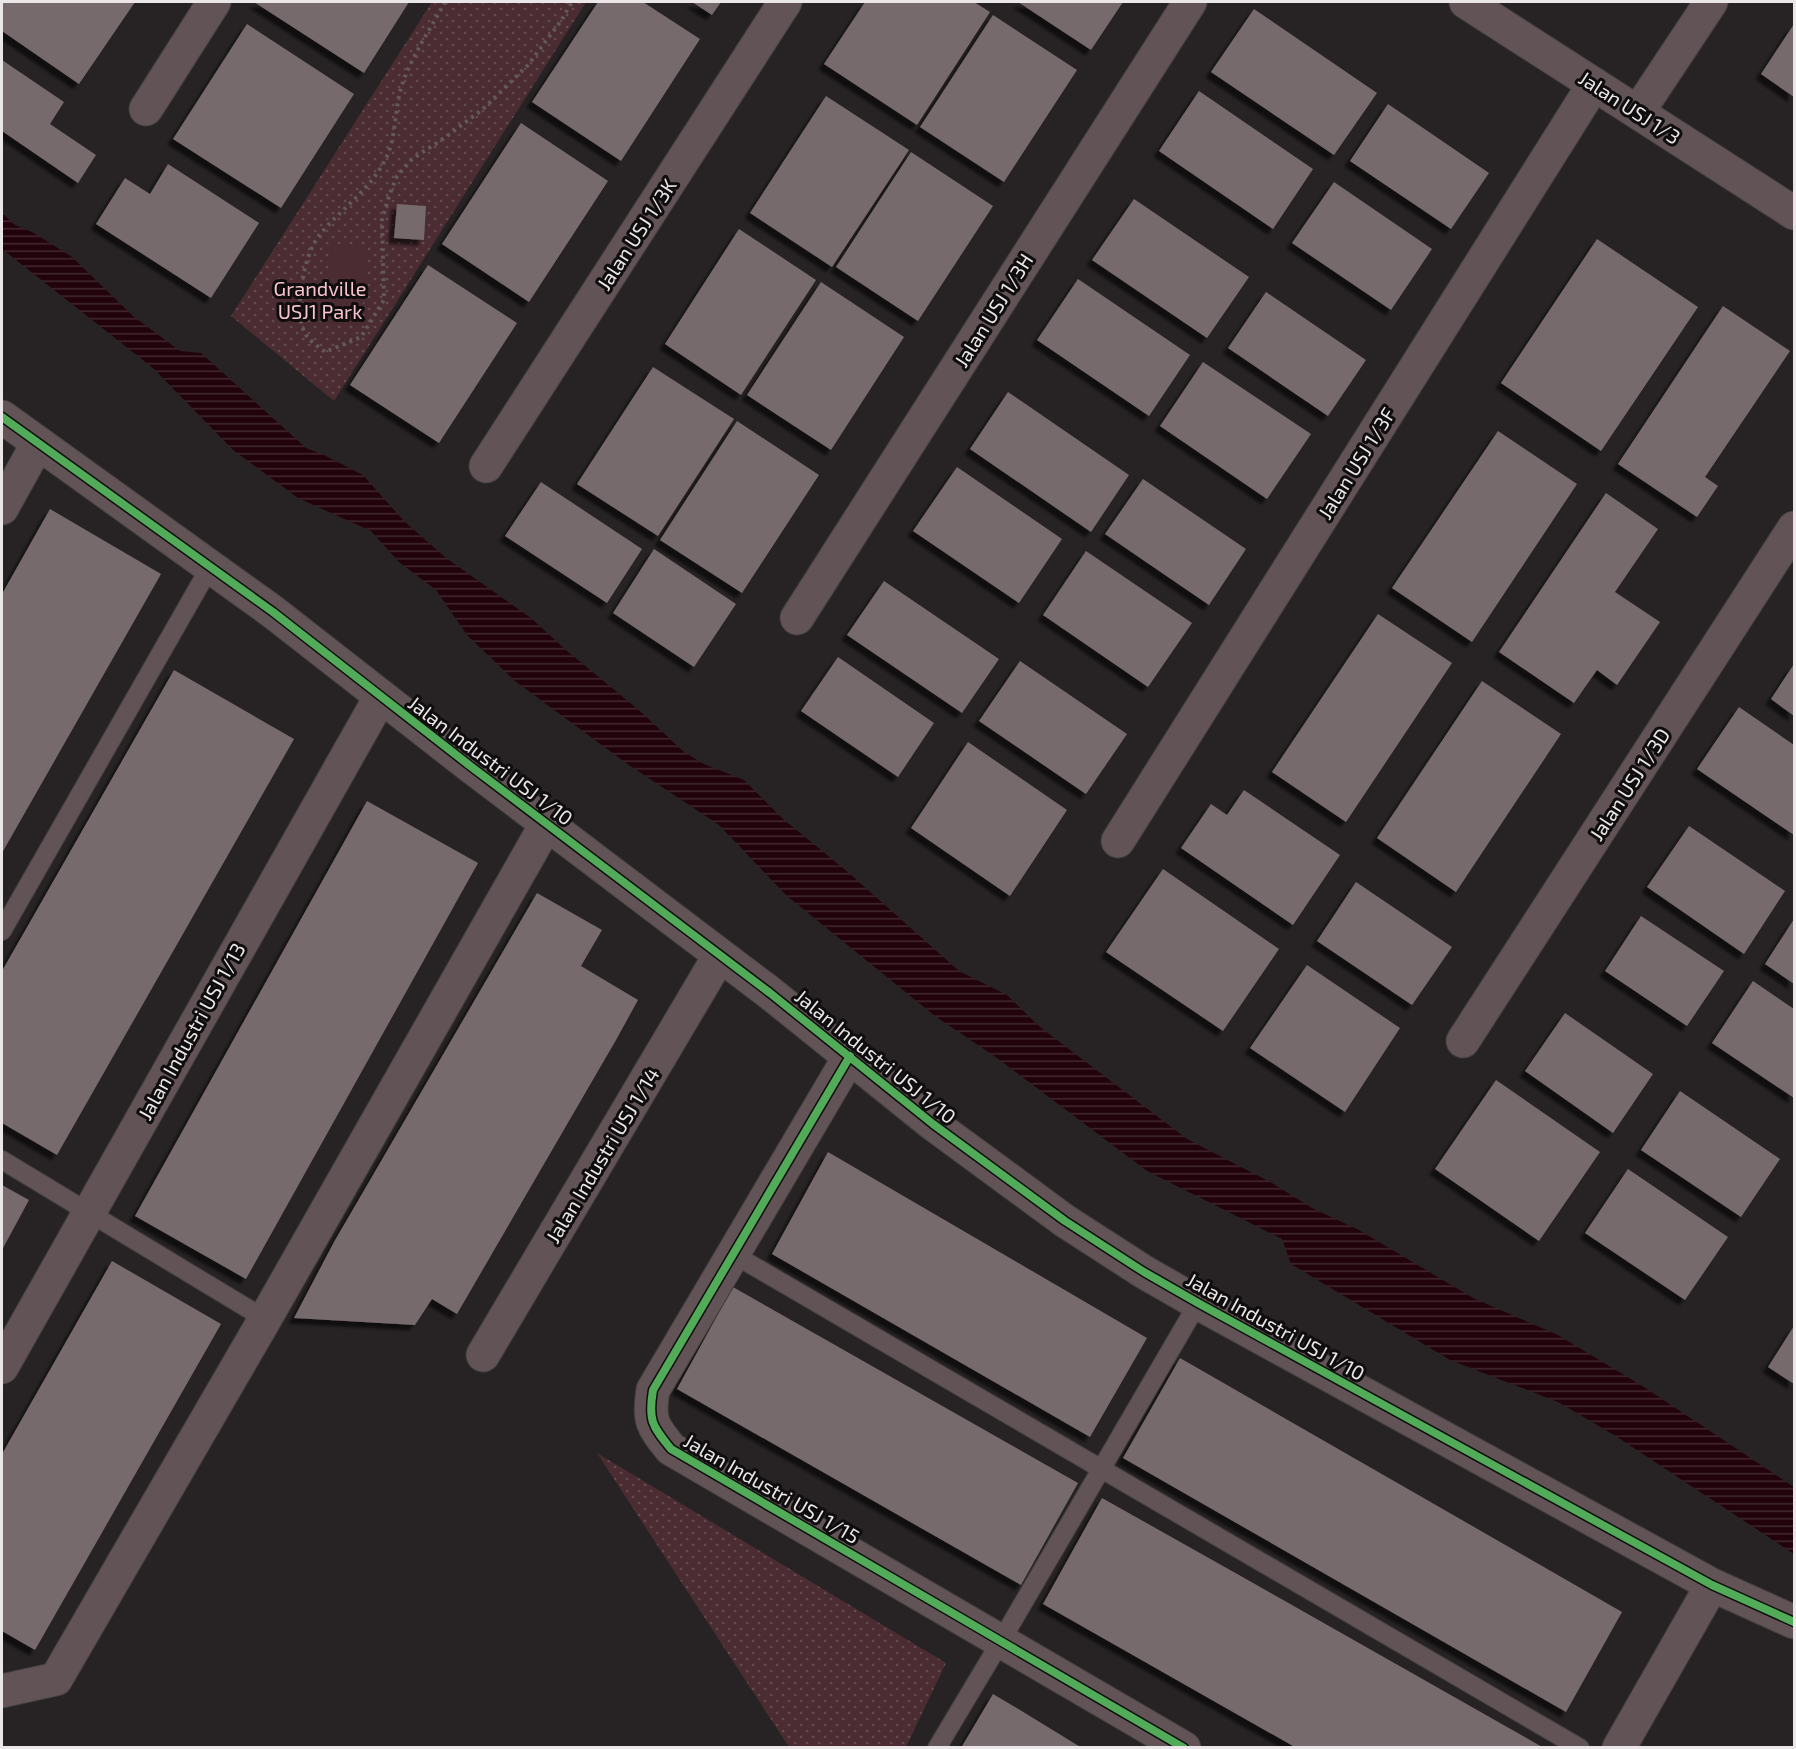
<svg xmlns="http://www.w3.org/2000/svg" width="1796" height="1749" font-family="'Exo 2',sans-serif">
<defs>
<pattern id="grass-dots" width="8" height="8" patternUnits="userSpaceOnUse" patternTransform="scale(1.5)"><rect width="8" height="8" fill="#4a2c32"/><path d="M2 2h.1M6 6h.1" fill="none" stroke="#644b50" stroke-width="1.8" stroke-linecap="round"/></pattern>
<pattern id="water-rules" width="6" height="5" patternUnits="userSpaceOnUse" patternTransform="scale(1.5)"><rect width="6" height="5" fill="#22030b"/><path d="M0 2.5h6" fill="none" stroke="#42282f"/></pattern>
<filter id="shadow"><feDropShadow dx="-5.5" dy="5.5" stdDeviation="1.5" flood-color="#0009"/></filter>
</defs>
<rect width="100%" height="100%" fill="#272324"/>
<path fill="url(#grass-dots)" d="M 432,2 L 586,2 L 334,401 L 231,316 Z
M 597,1453 L 946,1663 L 906,1747 L 789,1747 Z"/>
<path fill="#4a2c32" d="M 331,243 L 368,247 L 361,324 L 323,323 Z"/>
<path fill="url(#water-rules)" d="M 2,213 L 15,225 L 34,233 L 72,257 L 133,316 L 180,351 L 201,353 L 306,448 L 324,455 L 363,475 L 404,521 L 446,558 L 531,618 L 567,651 L 640,711 L 684,752 L 704,764 L 744,780 L 782,818 L 849,873 L 959,971 L 1007,995 L 1040,1027 L 1187,1139 L 1272,1183 L 1312,1208 L 1359,1230 L 1473,1298 L 1558,1335 L 1644,1387 L 1794,1487 L 1794,1554 L 1614,1435 L 1558,1402 L 1450,1360 L 1291,1264 L 1282,1239 L 1147,1171 L 997,1058 L 935,1016 L 787,896 L 719,825 L 626,763 L 515,681 L 467,635 L 436,590 L 399,562 L 371,531 L 298,498 L 233,450 L 153,368 L 2,249 Z"/>
<path fill="#776a6d" filter="url(#shadow)" d="M 2,2 L 135,2 L 79,84 L 2,31 Z
M 254,2 L 409,2 L 364,73 Z
M 598,2 L 643,2 L 700,39 L 621,161 L 532,102 Z
M 692,2 L 721,2 L 712,15 Z
M 865,2 L 974,2 L 990,12 L 917,125 L 824,64 Z
M 1018,2 L 1123,2 L 1091,50 Z
M 1254,9 L 1377,93 L 1334,155 L 1211,72 Z
M 993,15 L 1077,70 L 1004,182 L 920,127 Z
M 247,24 L 354,94 L 281,208 L 173,139 Z
M 1794,24 L 1794,97 L 1761,74 Z
M 2,60 L 64,102 L 50,124 L 96,155 L 78,183 L 2,131 Z
M 1199,91 L 1313,169 L 1273,229 L 1159,151 Z
M 826,96 L 909,150 L 832,267 L 750,213 Z
M 1388,104 L 1489,173 L 1451,229 L 1350,161 Z
M 521,123 L 608,181 L 529,302 L 442,244 Z
M 911,152 L 993,206 L 918,321 L 836,267 Z
M 168,164 L 259,223 L 211,298 L 96,224 L 125,178 L 150,194 Z
M 1334,182 L 1432,249 L 1391,310 L 1292,243 Z
M 1134,199 L 1249,277 L 1207,338 L 1092,260 Z
M 397,204 L 426,206 L 424,240 L 394,238 Z
M 739,229 L 816,280 L 741,395 L 665,344 Z
M 1597,239 L 1698,307 L 1601,451 L 1501,383 Z
M 428,265 L 517,323 L 439,443 L 350,385 Z
M 1078,279 L 1190,355 L 1149,416 L 1037,340 Z
M 821,282 L 904,337 L 831,450 L 747,395 Z
M 1266,292 L 1366,360 L 1328,416 L 1228,348 Z
M 1723,306 L 1790,351 L 1705,477 L 1718,486 L 1697,517 L 1618,464 Z
M 1203,362 L 1311,434 L 1267,499 L 1160,426 Z
M 653,367 L 734,419 L 658,536 L 577,484 Z
M 1008,392 L 1129,475 L 1091,532 L 970,449 Z
M 737,421 L 819,475 L 742,593 L 660,540 Z
M 1498,431 L 1577,484 L 1472,642 L 1392,588 Z
M 957,467 L 1062,539 L 1019,603 L 913,531 Z
M 1143,479 L 1246,549 L 1209,605 L 1105,534 Z
M 541,482 L 642,549 L 607,603 L 505,536 Z
M 1606,493 L 1658,529 L 1615,592 L 1660,622 L 1617,685 L 1597,670 L 1574,703 L 1499,652 Z
M 50,509 L 161,574 L 2,853 L 2,594 Z
M 654,549 L 736,604 L 694,667 L 613,613 Z
M 1086,551 L 1192,623 L 1148,687 L 1043,615 Z
M 884,581 L 999,659 L 962,713 L 847,635 Z
M 1378,614 L 1452,663 L 1346,822 L 1272,772 Z
M 838,657 L 934,723 L 898,777 L 801,711 Z
M 1020,661 L 1127,734 L 1086,794 L 979,721 Z
M 1794,664 L 1794,716 L 1771,699 Z
M 174,670 L 294,739 L 57,1155 L 2,1123 L 2,971 Z
M 1482,681 L 1561,734 L 1456,892 L 1377,838 Z
M 1739,707 L 1794,745 L 1794,835 L 1697,769 Z
M 968,742 L 1067,810 L 1010,896 L 911,828 Z
M 1244,790 L 1340,855 L 1293,925 L 1181,848 L 1211,804 L 1227,815 Z
M 367,801 L 478,863 L 246,1279 L 135,1216 Z
M 1689,826 L 1785,891 L 1744,954 L 1647,887 Z
M 1163,869 L 1279,949 L 1223,1031 L 1106,952 Z
M 1356,882 L 1452,947 L 1412,1005 L 1317,941 Z
M 537,893 L 602,930 L 581,966 L 638,1000 L 616,1040 L 457,1314 L 432,1299 L 415,1325 L 294,1318 L 334,1242 Z
M 1641,916 L 1724,971 L 1687,1026 L 1605,971 Z
M 1794,919 L 1794,984 L 1765,964 Z
M 1307,965 L 1400,1028 L 1345,1112 L 1250,1048 Z
M 1753,981 L 1794,1009 L 1794,1098 L 1712,1043 Z
M 1565,1013 L 1653,1074 L 1613,1133 L 1525,1071 Z
M 1496,1080 L 1600,1152 L 1539,1241 L 1435,1169 Z
M 1680,1091 L 1780,1159 L 1741,1217 L 1641,1150 Z
M 828,1152 L 1147,1338 L 1090,1437 L 772,1254 Z
M 1628,1169 L 1728,1237 L 1685,1300 L 1585,1233 Z
M 2,1185 L 29,1200 L 2,1250 Z
M 112,1261 L 221,1324 L 35,1650 L 2,1631 L 2,1454 Z
M 733,1287 L 1078,1483 L 1021,1585 L 677,1389 Z
M 1794,1326 L 1794,1384 L 1768,1367 Z
M 1180,1358 L 1622,1612 L 1566,1712 L 1123,1458 Z
M 1102,1498 L 1239,1575 L 1544,1748 L 1296,1748 L 1293,1746 L 1043,1604 Z
M 993,1694 L 1020,1710 L 1082,1748 L 961,1748 Z"/>
<g fill="none" stroke-linecap="round" stroke-linejoin="round">
<g stroke="#423f3f" stroke-width="20">
<path id="lane" d="M 2,931 L 210,567
M 2,1160 L 265,1319
M 733,1254 L 1580,1748
M 937,1748 L 1001,1641 L 1198,1303"/>
</g>
<g stroke="#423f3f" stroke-width="35">
<path id="street" d="M 1466,2 L 1794,213
M 146,109 L 214,2
M 1638,112 L 1711,2
M 2,417 L 273,612 L 469,765 L 770,993 L 933,1124 L 1065,1221 L 1144,1272 L 1198,1303 L 1712,1585 L 1794,1622
M 486,466 L 785,2
M 2,508 L 38,443
M 797,618 L 1190,2
M 1118,841 L 1594,84
M 1463,1041 L 1794,528
M 850,1056 L 653,1390 C 648,1420 652,1426 671,1449 L 1184,1748
M 483,1355 L 720,955
M 2,1367 L 381,696
M 2,1691 L 56,1679 L 265,1319 L 547,823
M 1619,1748 L 1712,1585"/>
</g>
<path stroke="#61595a" stroke-width="4" stroke-dasharray="3 4.5" stroke-linecap="butt" d="M 445,2 C 431,28 413,54 403,82 C 393,109 398,137 384,162 C 368,192 338,211 318,237 C 304,255 293,313 305,333 C 308,340 319,347 325,352 L 361,337 L 384,300 L 382,220 L 389,196 L 397,176 L 412,159 L 446,137 L 483,109 L 528,65 L 561,21 L 572,2"/>
<use href="#lane" stroke="#615356" stroke-width="18"/>
<use href="#street" stroke="#615356" stroke-width="33"/>
<g stroke="#0f0d0d" stroke-width="11">
<path id="cycleway" d="M 2,417 L 273,612 L 469,765 L 770,993 L 933,1124 L 1065,1221 L 1144,1272 L 1198,1303 L 1712,1585 L 1794,1622
M 850,1056 L 653,1390 C 648,1420 652,1426 671,1449 L 1184,1748"/>
</g>
<use href="#cycleway" stroke="#51ab58" stroke-width="8"/>
</g>
<g text-anchor="middle" dominant-baseline="central" stroke-width="6" stroke-linejoin="round" paint-order="stroke">
<g font-size="20" fill="#ebe7e8" stroke="#0f0d0d">
<text transform="translate(1630 107) rotate(33)">Jalan USJ 1/3</text>
<text transform="translate(636 234) rotate(-57)">Jalan USJ 1/3K</text>
<text transform="translate(993 310) rotate(-58)">Jalan USJ 1/3H</text>
<text transform="translate(1356 463) rotate(-58)">Jalan USJ 1/3F</text>
<text transform="translate(491 760) rotate(37)">Jalan Industri USJ 1/10</text>
<text transform="translate(1629 784) rotate(-57)">Jalan USJ 1/3D</text>
<text transform="translate(191 1031) rotate(-61)">Jalan Industri USJ 1/13</text>
<text transform="translate(876 1056) rotate(39)">Jalan Industri USJ 1/10</text>
<text transform="translate(602 1155) rotate(-59)">Jalan Industri USJ 1/14</text>
<text transform="translate(1276 1326) rotate(29)">Jalan Industri USJ 1/10</text>
<text transform="translate(772 1488) rotate(30)">Jalan Industri USJ 1/15</text>
</g>
<g font-size="20" fill="#f7c3cd" stroke="#0f0d0d">
<text x="320" y="288">Grandville<tspan x="320" dy="23">USJ1 Park</tspan></text>
</g>
</g>
<rect width="1796" height="1749" fill="none" stroke="#ebe7e8" stroke-width="6"/>
</svg>
